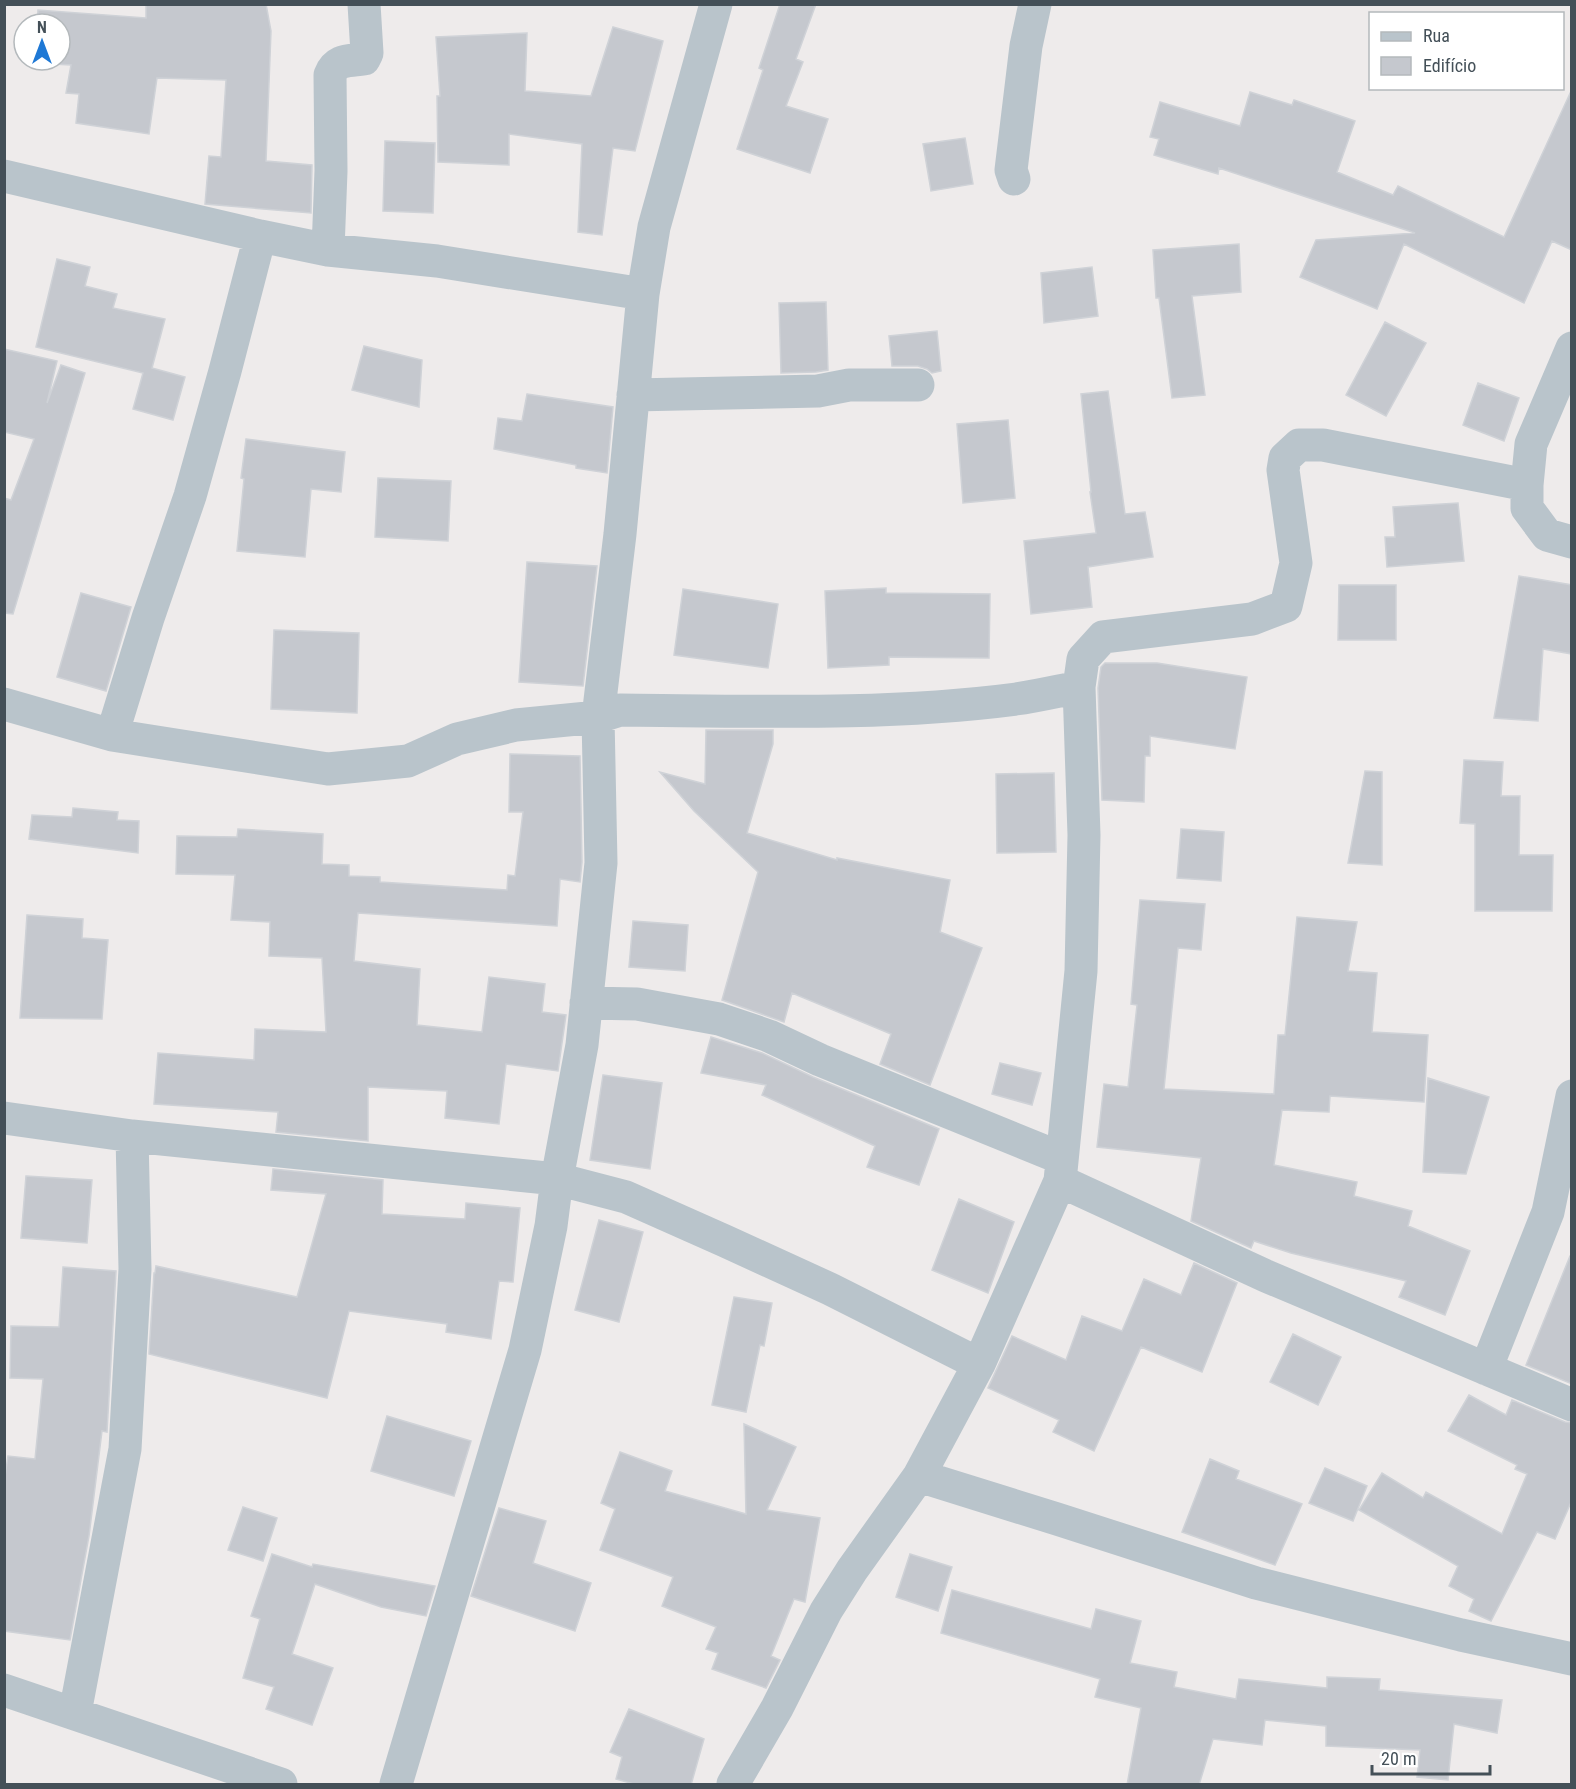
<svg xmlns="http://www.w3.org/2000/svg" width="1576" height="1789" font-family="'Roboto Condensed',sans-serif">
<rect width="100%" height="100%" fill="#eeebeb"/>
<path fill="#c5c8ce" stroke="#cfd2d7" stroke-width="1.5" d="M 146,4 L 266,4 L 271,31 L 266,161 L 312,165 L 311,213 L 205,204 L 209,156 L 221,157 L 226,80 L 157,78 L 149,134 L 76,123 L 79,94 L 66,93 L 71,65 L 34,63 L 34,60 L 60,60 L 60,24 L 37,24 L 38,10 L 146,18 Z
M 780,4 L 816,4 L 796,59 L 803,62 L 786,106 L 828,119 L 810,173 L 737,149 L 763,70 L 759,68 Z
M 613,27 L 663,41 L 635,151 L 613,148 L 602,235 L 578,232 L 582,144 L 509,134 L 509,165 L 438,162 L 437,96 L 440,96 L 436,37 L 527,33 L 525,91 L 591,96 Z
M 1572,89 L 1572,250 L 1552,241 L 1524,303 L 1404,244 L 1377,309 L 1300,277 L 1316,240 L 1415,233 L 1219,168 L 1218,174 L 1154,155 L 1159,139 L 1150,137 L 1160,102 L 1240,126 L 1250,92 L 1292,105 L 1294,100 L 1355,121 L 1337,172 L 1393,195 L 1398,186 L 1504,237 Z
M 965,138 L 973,184 L 931,191 L 923,144 Z
M 385,141 L 435,143 L 433,213 L 383,211 Z
M 1239,244 L 1241,292 L 1192,296 L 1205,395 L 1172,398 L 1159,298 L 1156,298 L 1153,250 Z
M 57,259 L 90,267 L 85,286 L 117,294 L 113,308 L 165,319 L 152,368 L 185,377 L 173,420 L 133,409 L 143,373 L 36,347 Z
M 1092,267 L 1098,316 L 1044,323 L 1041,273 Z
M 826,302 L 828,370 L 816,372 L 781,373 L 779,303 Z
M 1385,322 L 1426,343 L 1386,416 L 1346,395 Z
M 937,331 L 941,371 L 932,373 L 927,369 L 918,366 L 892,366 L 889,336 Z
M 364,346 L 422,360 L 419,407 L 352,390 Z
M 4,349 L 57,361 L 47,403 L 61,365 L 85,373 L 13,614 L 4,613 L 4,498 L 11,500 L 34,439 L 4,432 Z
M 1478,383 L 1519,398 L 1504,441 L 1463,425 Z
M 1108,391 L 1125,514 L 1145,512 L 1153,557 L 1088,567 L 1092,607 L 1031,614 L 1024,541 L 1096,533 L 1090,492 L 1091,492 L 1081,394 Z
M 527,394 L 613,407 L 607,473 L 576,468 L 576,465 L 494,449 L 498,418 L 522,421 Z
M 1008,420 L 1015,498 L 963,503 L 957,424 Z
M 246,439 L 345,452 L 341,492 L 311,489 L 305,557 L 237,551 L 244,479 L 241,478 Z
M 378,478 L 451,481 L 448,541 L 375,537 Z
M 1458,503 L 1464,561 L 1387,567 L 1385,537 L 1395,537 L 1393,507 Z
M 527,562 L 597,566 L 583,686 L 519,682 Z
M 1519,576 L 1572,585 L 1572,654 L 1543,649 L 1538,721 L 1494,718 Z
M 1339,585 L 1396,585 L 1396,640 L 1338,640 Z
M 886,588 L 886,593 L 990,594 L 989,658 L 889,657 L 889,665 L 828,668 L 825,591 Z
M 683,589 L 778,604 L 768,668 L 674,655 Z
M 81,593 L 131,607 L 106,691 L 57,677 Z
M 274,630 L 359,633 L 357,713 L 271,709 Z
M 1105,663 L 1157,663 L 1247,677 L 1235,749 L 1150,736 L 1150,756 L 1145,756 L 1144,802 L 1102,800 L 1098,688 L 1101,667 Z
M 706,730 L 773,730 L 773,744 L 747,833 L 837,860 L 837,858 L 950,880 L 940,932 L 982,948 L 930,1085 L 880,1064 L 891,1034 L 792,993 L 784,1022 L 722,1000 L 758,872 L 694,811 L 660,772 L 705,784 Z
M 510,754 L 580,756 L 582,862 L 580,882 L 560,879 L 557,926 L 358,913 L 354,961 L 420,969 L 417,1025 L 482,1032 L 489,977 L 545,984 L 542,1012 L 566,1015 L 558,1071 L 506,1064 L 499,1124 L 445,1118 L 447,1091 L 368,1087 L 368,1141 L 276,1132 L 278,1112 L 154,1104 L 158,1053 L 254,1060 L 255,1029 L 326,1032 L 322,958 L 269,956 L 270,922 L 231,920 L 235,875 L 176,874 L 177,836 L 237,837 L 238,829 L 323,834 L 322,864 L 349,865 L 349,876 L 380,877 L 380,882 L 507,890 L 508,875 L 515,876 L 523,812 L 509,812 Z
M 1464,760 L 1503,762 L 1501,796 L 1520,796 L 1519,855 L 1553,855 L 1552,911 L 1475,911 L 1475,824 L 1460,823 Z
M 1365,771 L 1382,772 L 1382,865 L 1348,863 Z
M 1054,773 L 1056,852 L 997,853 L 996,774 Z
M 73,808 L 118,812 L 117,820 L 139,821 L 138,853 L 29,839 L 32,815 L 72,817 Z
M 1181,829 L 1224,832 L 1221,881 L 1177,878 Z
M 1140,900 L 1205,904 L 1201,950 L 1178,948 L 1164,1089 L 1274,1094 L 1278,1035 L 1285,1035 L 1297,917 L 1357,922 L 1348,971 L 1377,973 L 1372,1032 L 1428,1035 L 1424,1102 L 1330,1096 L 1329,1112 L 1282,1110 L 1274,1165 L 1357,1182 L 1354,1196 L 1412,1211 L 1408,1226 L 1470,1251 L 1445,1315 L 1399,1297 L 1406,1281 L 1291,1253 L 1254,1241 L 1251,1248 L 1191,1221 L 1201,1158 L 1097,1147 L 1104,1084 L 1128,1087 L 1137,1005 L 1131,1004 Z
M 27,915 L 83,919 L 82,938 L 108,940 L 102,1019 L 20,1018 Z
M 633,921 L 688,925 L 685,971 L 629,967 Z
M 711,1037 L 762,1053 L 813,1077 L 939,1129 L 919,1185 L 867,1167 L 875,1146 L 762,1095 L 766,1085 L 701,1073 Z
M 1000,1063 L 1041,1073 L 1032,1105 L 992,1094 Z
M 603,1075 L 662,1083 L 650,1169 L 590,1160 Z
M 1428,1078 L 1489,1097 L 1466,1174 L 1423,1172 Z
M 273,1169 L 383,1180 L 382,1214 L 465,1219 L 466,1203 L 520,1208 L 513,1282 L 499,1281 L 491,1339 L 446,1332 L 447,1324 L 349,1311 L 327,1398 L 149,1354 L 154,1273 L 155,1273 L 156,1266 L 297,1297 L 326,1194 L 271,1190 Z
M 26,1176 L 92,1180 L 87,1243 L 21,1238 Z
M 959,1199 L 1014,1222 L 988,1293 L 932,1270 Z
M 599,1220 L 643,1232 L 619,1322 L 575,1310 Z
M 1570,1256 L 1572,1256 L 1572,1384 L 1526,1365 Z
M 1194,1263 L 1237,1283 L 1202,1372 L 1141,1347 L 1094,1451 L 1053,1432 L 1059,1420 L 988,1388 L 1012,1336 L 1066,1360 L 1082,1316 L 1122,1331 L 1144,1279 L 1181,1295 Z
M 63,1267 L 116,1271 L 107,1432 L 102,1431 L 89,1536 L 70,1640 L 4,1631 L 4,1483 L 8,1456 L 35,1459 L 43,1379 L 10,1378 L 11,1326 L 59,1327 Z
M 734,1297 L 772,1303 L 764,1346 L 760,1345 L 746,1412 L 712,1405 Z
M 1293,1334 L 1341,1357 L 1318,1405 L 1270,1382 Z
M 1469,1395 L 1506,1415 L 1512,1400 L 1565,1422 L 1572,1423 L 1572,1500 L 1555,1539 L 1537,1532 L 1491,1621 L 1469,1611 L 1474,1599 L 1449,1586 L 1458,1566 L 1359,1510 L 1382,1473 L 1423,1498 L 1426,1492 L 1502,1534 L 1527,1474 L 1515,1469 L 1517,1465 L 1448,1431 Z
M 387,1416 L 471,1441 L 454,1496 L 371,1471 Z
M 744,1424 L 796,1447 L 767,1510 L 820,1518 L 805,1602 L 794,1599 L 771,1656 L 780,1660 L 766,1688 L 712,1669 L 718,1653 L 706,1649 L 716,1627 L 662,1606 L 673,1577 L 600,1550 L 615,1509 L 601,1503 L 620,1452 L 672,1471 L 665,1491 L 746,1514 Z
M 1210,1459 L 1239,1471 L 1236,1479 L 1302,1504 L 1275,1565 L 1182,1532 Z
M 1325,1468 L 1367,1486 L 1353,1521 L 1309,1503 Z
M 243,1507 L 277,1518 L 263,1561 L 228,1550 Z
M 499,1508 L 546,1521 L 533,1563 L 591,1583 L 575,1631 L 471,1596 Z
M 272,1554 L 312,1567 L 313,1564 L 435,1586 L 426,1616 L 381,1607 L 315,1584 L 292,1654 L 333,1668 L 312,1725 L 266,1709 L 274,1687 L 243,1678 L 260,1619 L 251,1616 Z
M 910,1554 L 952,1567 L 938,1611 L 896,1597 Z
M 952,1590 L 1091,1629 L 1096,1609 L 1141,1621 L 1130,1663 L 1177,1672 L 1174,1687 L 1236,1699 L 1239,1679 L 1327,1688 L 1327,1677 L 1380,1679 L 1379,1690 L 1502,1700 L 1497,1733 L 1454,1724 L 1448,1780 L 1417,1777 L 1420,1750 L 1326,1746 L 1326,1726 L 1265,1720 L 1262,1745 L 1213,1739 L 1199,1785 L 1127,1785 L 1141,1708 L 1095,1697 L 1100,1679 L 941,1633 Z
M 629,1709 L 704,1739 L 691,1785 L 637,1785 L 616,1779 L 622,1757 L 610,1752 Z"/>
<g fill="none" stroke-linecap="round" stroke-linejoin="round">
<path stroke="#b9c4cb" stroke-width="33" d="M 4,176 L 260,236 L 328,250 L 437,261 L 643,294
M 1014,179 L 1011,170 L 1026,46 L 1035,4
M 328,250 L 331,171 L 330,75 C 336,59 348,61 364,59 L 367,53 L 364,4
M 1572,348 L 1531,444 L 1527,485 L 1527,508 L 1547,535 L 1572,542
M 633,395 L 818,391 L 849,385 L 918,385
M 4,704 L 112,735 L 328,769 L 408,761 L 457,739 L 516,725 L 598,717 L 620,710 C 752,711 885,716 1016,699 C 1037,696 1058,691 1079,687 L 1083,659 L 1103,637 L 1252,619 L 1286,606 L 1296,563 L 1283,470 L 1285,458 L 1299,445 L 1323,445 L 1527,485
M 112,735 L 148,618 L 190,496 L 225,371 L 260,236
M 586,1003 L 637,1004 L 719,1019 L 769,1036 L 820,1060 L 1061,1158
M 4,1118 L 132,1136 L 557,1179 L 626,1197 L 725,1241 L 830,1289 L 979,1364
M 1060,1181 L 1266,1276 L 1572,1405
M 1486,1369 L 1548,1212 L 1572,1096
M 919,1476 L 1057,1519 L 1256,1583 L 1461,1635 L 1572,1659
M 4,1690 L 281,1784
M 75,1713 L 125,1449 L 135,1269 L 132,1136
M 396,1784 L 525,1350 L 551,1226 L 557,1179 L 582,1045 L 601,863 L 598,717 L 620,534 L 643,294 L 654,227 L 716,4
M 733,1784 L 777,1708 L 826,1611 L 852,1570 L 919,1476 L 979,1364 L 1060,1181 L 1081,971 L 1084,835 L 1079,687"/>
</g>
<rect width="1576" height="1789" fill="none" stroke="#445058" stroke-width="12"/>
<rect x="1369" y="12" width="195" height="78" fill="#ffffff" stroke="#b4b9bc" stroke-width="1.5"/>
<rect x="1381" y="32" width="30" height="9" fill="#b9c4cb" stroke="#b4b9bc" stroke-width="1.5"/>
<text x="1423" y="42" font-size="18" fill="#445058">Rua</text>
<rect x="1381" y="57" width="30" height="18" fill="#c5c8ce" stroke="#b4b9bc" stroke-width="1.5"/>
<text x="1423" y="72" font-size="18" fill="#445058">Edifício</text>
<g transform="translate(42 42)"><circle r="28" fill="#ffffff" stroke="#b4b9bc" stroke-width="1.5"/>
<path d="M0-4.5L10 22L0 15L-10 22Z" fill="#1e78d5"/>
<text y="-9" font-size="16" font-weight="bold" text-anchor="middle" fill="#445058">N</text>
</g>
<path d="M1372 1765v9h118v-9" fill="none" stroke="#445058" stroke-width="3"/>
<text x="1381" y="1765" font-size="18" fill="#445058" stroke="#ffffff" stroke-width="4.5" paint-order="stroke">20 m</text>
</svg>
